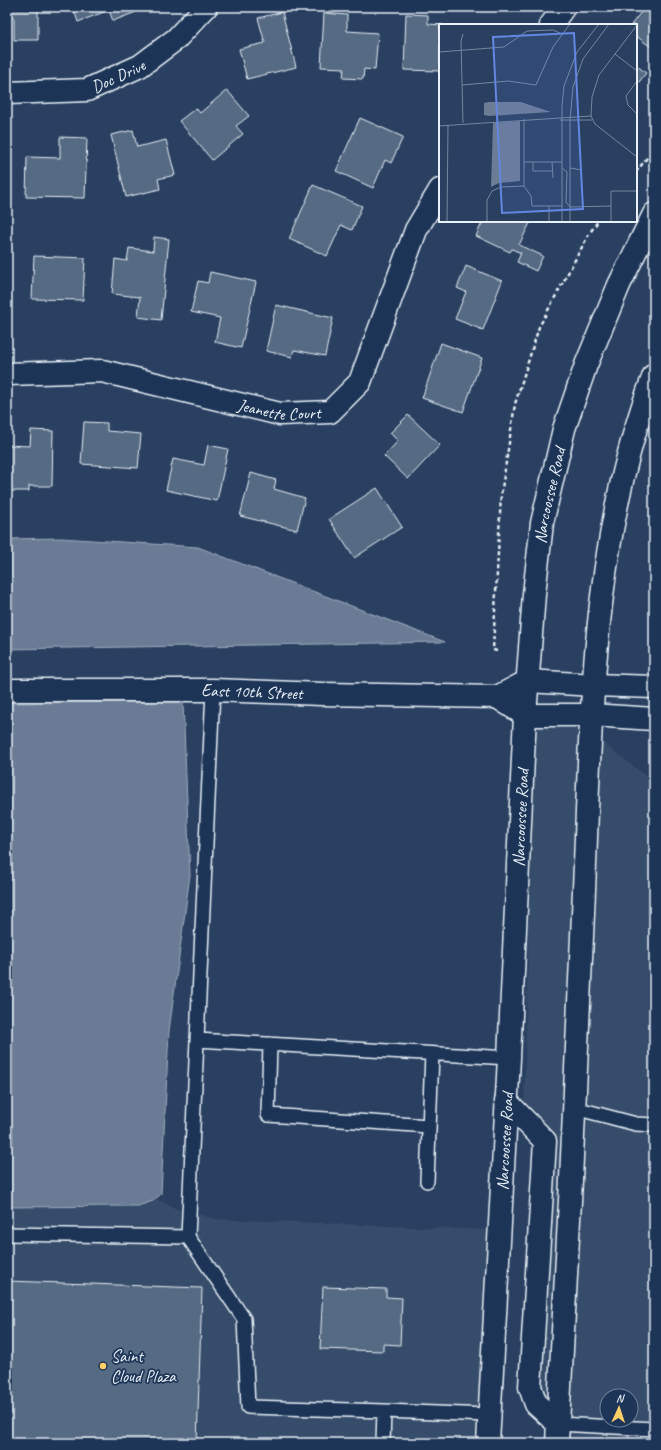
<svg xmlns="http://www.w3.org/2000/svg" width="661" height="1450" font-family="Caveat,sans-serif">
<rect width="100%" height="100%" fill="#294061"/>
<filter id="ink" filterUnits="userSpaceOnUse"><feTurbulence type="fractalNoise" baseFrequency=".025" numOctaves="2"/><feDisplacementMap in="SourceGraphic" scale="8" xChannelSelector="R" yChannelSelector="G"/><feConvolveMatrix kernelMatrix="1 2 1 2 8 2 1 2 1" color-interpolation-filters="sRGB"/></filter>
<g filter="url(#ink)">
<path fill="#364d6b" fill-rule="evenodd" d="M 536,727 L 580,728 L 564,1107 L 548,1405 L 521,1369 L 532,1139 L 524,1102 L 531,840 Z
M 602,742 L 654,782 L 654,1443 L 568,1443 L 569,1427 L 573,1418 L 570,1416 L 586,1108 ZM 607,1396 L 631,1396 L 631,1420 L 607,1420 Z
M 156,1199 L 177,1209 L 216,1219 L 488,1230 L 478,1411 L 474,1420 L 477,1422 L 476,1443 L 7,1443 L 7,1207 L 138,1206 Z"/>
<path fill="#6b7c95" stroke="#9dabbd" d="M 61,538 L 198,547 L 445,642 L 7,649 L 7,539 Z
M 183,702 L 190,875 L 169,1031 L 161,1194 L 153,1201 L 138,1206 L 7,1207 L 7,703 Z"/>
<path fill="#556a83" stroke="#e8f1f8" d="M 7,7 L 38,7 L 38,40 L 14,40 L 14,18 L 7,17 Z
M 73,7 L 134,7 L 136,12 L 113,21 L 109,10 L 78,22 Z
M 645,7 L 654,13 L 654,49 L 636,36 L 636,25 L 631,25 Z
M 282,12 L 296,67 L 247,79 L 239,49 L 265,43 L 258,18 Z
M 324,13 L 347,15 L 347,31 L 378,33 L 375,70 L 364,69 L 363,79 L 343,78 L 344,68 L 321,67 Z
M 406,14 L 428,15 L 428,24 L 443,25 L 440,25 L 440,71 L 404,70 Z
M 636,65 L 646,73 L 636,86 Z
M 227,90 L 249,116 L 236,126 L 243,134 L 212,160 L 179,121 L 196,108 L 200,113 Z
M 360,118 L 403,137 L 391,163 L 385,160 L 373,188 L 336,171 Z
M 133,130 L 137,147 L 166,140 L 175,175 L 158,179 L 160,189 L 126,197 L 111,135 Z
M 60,137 L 87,138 L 85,198 L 26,197 L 27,157 L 60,158 Z
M 313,185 L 362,206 L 352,230 L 341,225 L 327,256 L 289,239 Z
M 483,221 L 531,221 L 519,245 L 543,256 L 536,271 L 517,262 L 521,253 L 512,249 L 510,252 L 476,236 Z
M 154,237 L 169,239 L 161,320 L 138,317 L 140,297 L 112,294 L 115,259 L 127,261 L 129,248 L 153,251 Z
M 34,256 L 85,258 L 83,300 L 32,299 Z
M 466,266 L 502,281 L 483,330 L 455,319 L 466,292 L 457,288 Z
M 210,272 L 256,282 L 241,348 L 215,342 L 220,318 L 191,312 L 198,281 L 208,283 Z
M 276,305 L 333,318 L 325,356 L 294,350 L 292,357 L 266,351 Z
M 441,343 L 482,358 L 463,412 L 422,398 Z
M 408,415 L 440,445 L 408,479 L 384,456 L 398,441 L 390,433 Z
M 84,422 L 107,423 L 107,431 L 141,434 L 138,468 L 81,464 Z
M 31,430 L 53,431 L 52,486 L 29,486 L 29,491 L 7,491 L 7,445 L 30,446 Z
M 208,445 L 228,449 L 217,501 L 166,490 L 173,459 L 204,465 Z
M 251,473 L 276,480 L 274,489 L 305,498 L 297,530 L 240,516 Z
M 377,488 L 402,527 L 354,558 L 329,519 Z
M 7,1281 L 202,1288 L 197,1443 L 7,1443 Z
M 323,1287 L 386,1289 L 386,1297 L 402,1298 L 400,1345 L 383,1344 L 383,1351 L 320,1349 Z"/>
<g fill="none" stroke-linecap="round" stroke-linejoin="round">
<g stroke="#e8f1f8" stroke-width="16">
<path id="lane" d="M 213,690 L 188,1237 L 244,1319 L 248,1407 L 384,1411
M 197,1040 L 509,1058
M 270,1044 L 268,1115 L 429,1126
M 575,1108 L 636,1124 L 654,1125
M 427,1181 L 432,1054
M 7,1234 L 188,1237
M 558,1424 L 654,1429
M 383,1443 L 384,1411 L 489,1415"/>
</g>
<g stroke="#e8f1f8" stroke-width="25">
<g id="street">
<path d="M 551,25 L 564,7"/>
<path id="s1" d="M 7,93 L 87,90 L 140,66 L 176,39 L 206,7"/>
<path id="s2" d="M 7,374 L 102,371 L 280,414 L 330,412 L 360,382 L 416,230 L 440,190"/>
<path d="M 594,685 L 654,687"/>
<path d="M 591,715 L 654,719"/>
</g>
</g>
<g stroke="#e8f1f8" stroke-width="25">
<g id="secondary">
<path id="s3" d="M 7,690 L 213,690 L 322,694 L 497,697 L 528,681 L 594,685"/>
<path d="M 497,697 L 525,715 L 591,715"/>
</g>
</g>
<g stroke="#e8f1f8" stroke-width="25">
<g id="primary">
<path d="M 506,1101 L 545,1141 L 530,1387 L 536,1404 L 558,1424"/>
<path id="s4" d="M 488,1443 L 509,1058 L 525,715 L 534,594 L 542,523 L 564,429 L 586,365 L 619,285 L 654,214"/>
<path d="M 557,1443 C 567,1267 576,1090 583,914 C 591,735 589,544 654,375"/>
</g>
</g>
<path stroke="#e8f1f8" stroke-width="2.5" stroke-dasharray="4 3" stroke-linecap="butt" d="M 636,172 L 654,149
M 497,651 L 493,650 L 501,495 L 515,404 L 539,327 L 589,234 L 598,221"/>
<use href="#lane" stroke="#1d3557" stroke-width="13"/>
<use href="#street" stroke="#1d3557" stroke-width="22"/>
<use href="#secondary" stroke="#1d3557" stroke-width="22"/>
<use href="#primary" stroke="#1d3557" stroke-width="22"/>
</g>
</g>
<circle fill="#ffd166" stroke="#1d3557" stroke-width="1.5" cx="103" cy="1366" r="4"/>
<g text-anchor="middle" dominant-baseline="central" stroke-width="3.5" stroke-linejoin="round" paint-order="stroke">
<g font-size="17" fill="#e8f1f8" stroke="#1d3557">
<text stroke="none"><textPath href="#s1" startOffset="114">Doc Drive</textPath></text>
<text stroke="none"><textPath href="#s2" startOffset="277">Jeanette Court</textPath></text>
<text stroke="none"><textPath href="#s4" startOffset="950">Narcoossee Road</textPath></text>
<text stroke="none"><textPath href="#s3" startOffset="245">East 10th Street</textPath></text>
<text stroke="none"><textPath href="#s4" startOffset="626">Narcoossee Road</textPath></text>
<text stroke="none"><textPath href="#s4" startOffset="302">Narcoossee Road</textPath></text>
</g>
<g font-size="17" fill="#e8f1f8" stroke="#1d3557" text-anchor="start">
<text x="111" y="1356">Saint<tspan x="111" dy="20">Cloud Plaza</tspan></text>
</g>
</g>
<g transform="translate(439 24)">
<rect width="198" height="198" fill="#294061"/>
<path d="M 49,78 L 82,78 L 112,88 L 50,92 L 45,91 L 45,79 ZM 81,97 L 81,157 L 60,159 L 52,163 L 54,99 Z" fill="#6b7c95"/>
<path fill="none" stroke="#75879d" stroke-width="1" d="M 198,1 L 160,51 L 153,73 L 152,92 L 156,100 L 198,133M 0,28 L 65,23 L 88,7 L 114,6 L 123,10M 176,30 L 198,47M 198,57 L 187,72 L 189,81 L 198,90M 23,61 L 69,57 L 97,61 L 114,23 L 131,0M 85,95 L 85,162 L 92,172 L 93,182 L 110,182M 121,96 L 153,96M 24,99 L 22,17 L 24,10M 0,102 L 152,92M 85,138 L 123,138M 94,138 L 94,147 L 114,147M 113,138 L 114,154M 123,144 L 128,148 L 127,178 L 131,183M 131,144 L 143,146M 131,183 L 172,182M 8,198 L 9,101M 48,198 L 48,176 L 53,167 L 62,163 L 85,162M 110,198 L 110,182 L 123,182M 123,198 L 123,82 L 125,62 L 138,28 L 160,0M 131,198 L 131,96 L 134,63 L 144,35 L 170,0M 172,198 L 172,167 L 198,167"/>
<path fill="#6487e3" fill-opacity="0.15" stroke="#6487e3" stroke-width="2" d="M 135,9 L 144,185 L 63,189 L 54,13 Z"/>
<rect width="198" height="198" fill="none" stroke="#e8f1f8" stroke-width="2"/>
</g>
<rect width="661" height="1450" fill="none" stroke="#1d3557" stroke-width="24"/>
<rect x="12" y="12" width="637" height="1426" fill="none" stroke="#e8f1f8" stroke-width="1.5" filter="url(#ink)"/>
<g transform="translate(619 1408) rotate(3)"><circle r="19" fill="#1d3557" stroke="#6e8097"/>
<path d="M0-3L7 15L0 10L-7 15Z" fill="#ffd166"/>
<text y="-6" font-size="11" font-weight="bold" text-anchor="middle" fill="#e8f1f8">N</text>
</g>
</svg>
